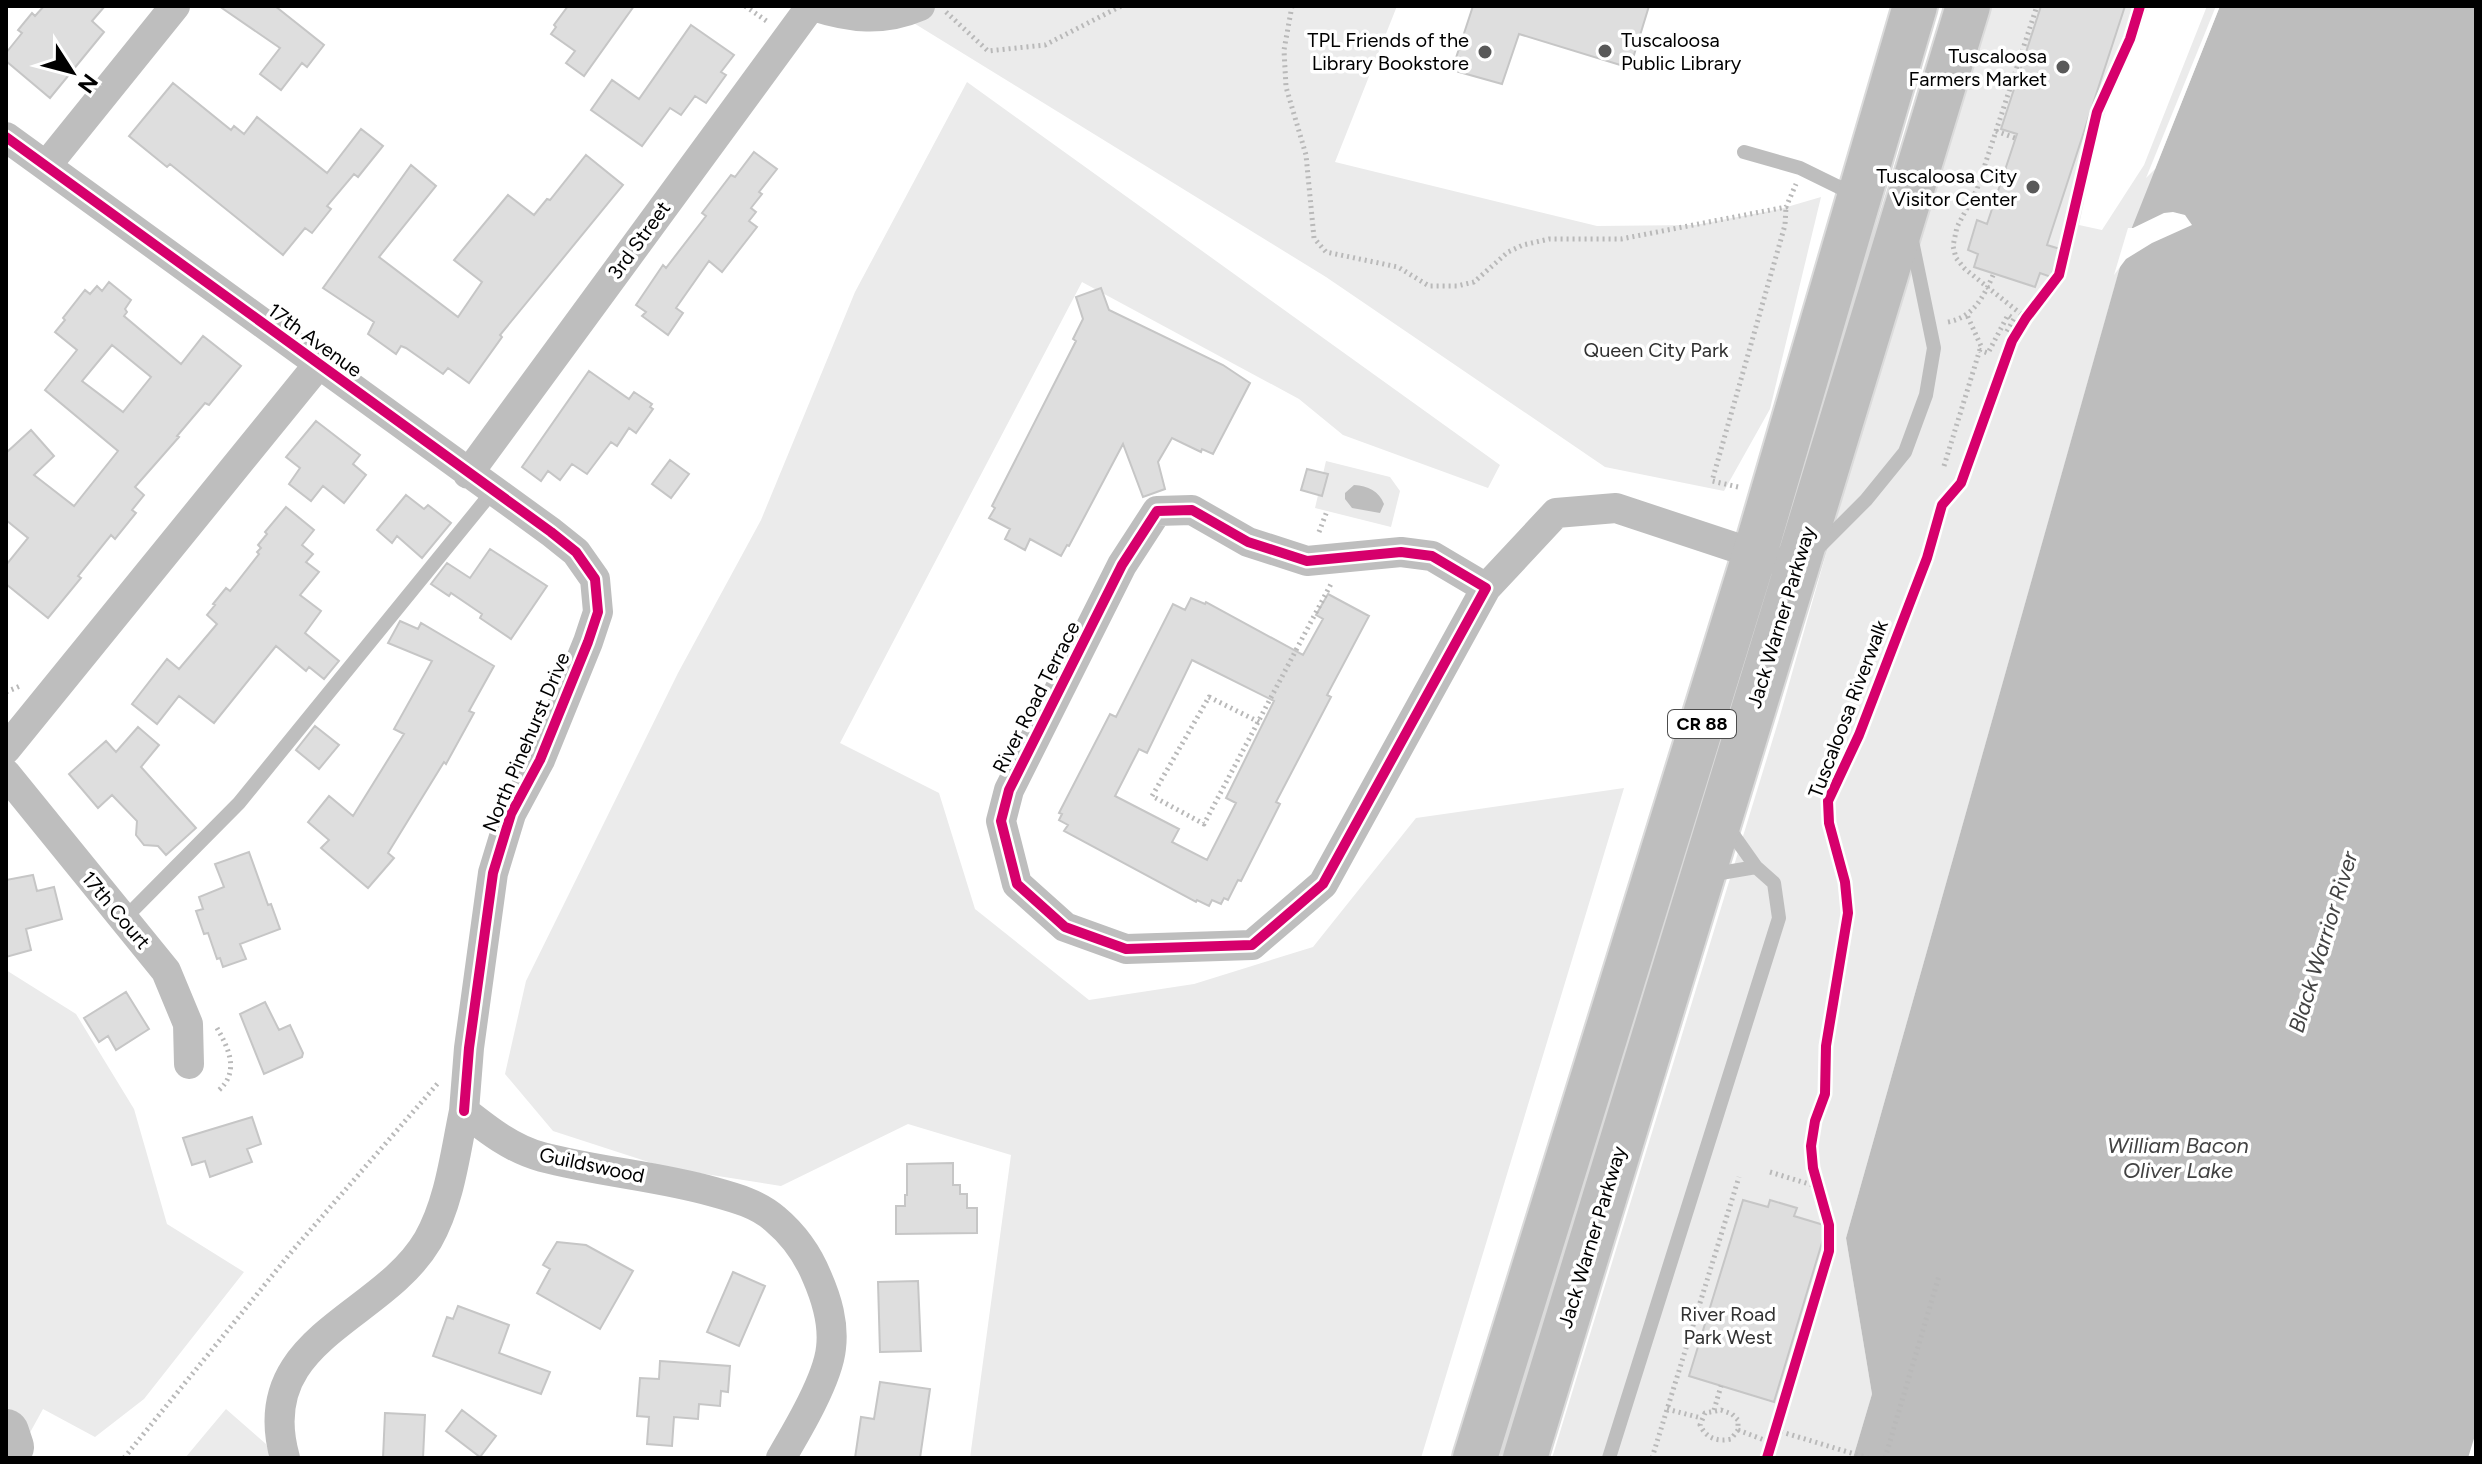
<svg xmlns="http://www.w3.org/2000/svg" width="2482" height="1464" font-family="Figtree,sans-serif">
<rect width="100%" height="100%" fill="#fff"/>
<path fill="#ebebeb" d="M 902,6 L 1397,6 L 1335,162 L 1597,226 L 1695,225 L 1780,209 L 1821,197 L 1770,409 L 1724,491 L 1605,467 L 1326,277 L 899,14 Z
M 1982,6 L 2148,6 C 2137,40 2121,71 2108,104 C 2094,143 2088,185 2079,225 L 2102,230 L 2144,165 L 2207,6 L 2315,6 L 2129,236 L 1846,1238 L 1872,1394 L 1853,1458 L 1552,1458 L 1779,719 Z
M 967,82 L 1500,465 L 1488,488 L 1343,435 L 1299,399 L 1082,282 L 840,743 L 939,793 L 975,909 L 1089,1000 L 1194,984 L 1313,947 L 1416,818 L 1624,788 L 1421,1458 L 970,1458 L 1011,1155 L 908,1124 L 781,1186 L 667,1168 L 553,1131 L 505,1074 L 526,981 L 678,673 L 761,520 L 855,292 Z
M 1326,461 L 1390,477 L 1400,491 L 1391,527 L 1315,508 Z
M 6,970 L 76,1014 L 134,1109 L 167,1224 L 244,1272 L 144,1399 L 95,1437 L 43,1409 L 16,1458 L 6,1458 Z
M 226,1409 L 266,1444 L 272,1458 L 185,1458 Z"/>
<path fill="#bdbdbd" d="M 2220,6 L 2476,6 L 2476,1432 L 2468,1458 L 1853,1458 L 1872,1394 L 1846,1238 L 2129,235 Z
M 1354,485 C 1368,486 1379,491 1384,504 L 1380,513 L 1352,508 L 1345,499 L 1345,493 Z"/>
<path fill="#fff" d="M 2216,6 L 2220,6 L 2155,169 L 2146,178 Z
M 2173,212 L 2185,215 L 2192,225 L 2152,243 L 2126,259 L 2114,275 L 2128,228 L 2133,228 L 2164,213 Z"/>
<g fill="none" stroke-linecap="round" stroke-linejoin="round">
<path stroke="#bdbdbd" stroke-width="46" d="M 6,1432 L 11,1447"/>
</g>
<path fill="#dedede" stroke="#c6c6c6" stroke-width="2" fill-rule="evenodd" d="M 44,6 L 105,6 L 92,21 L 104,32 L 50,98 L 6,61 L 6,53 L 22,33 L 18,30 L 32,13 L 35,16 Z
M 219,6 L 275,6 L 324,45 L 307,67 L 302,63 L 281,90 L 260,74 L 280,48 Z
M 568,6 L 634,6 L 584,76 L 566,63 L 575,51 L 551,34 L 556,27 L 554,25 Z
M 1473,6 L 1649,6 L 1630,68 L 1519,34 L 1502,84 L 1452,70 Z
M 2041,6 L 2125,6 L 2047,245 L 2060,249 L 2051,277 L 2040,273 L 2035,287 L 1974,267 L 1978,254 L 1968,250 L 1977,220 L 1987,224 L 2017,134 L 2001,129 Z
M 691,25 L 734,55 L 721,72 L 726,75 L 706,103 L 695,96 L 681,115 L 670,108 L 642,146 L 591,110 L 612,80 L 639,99 Z
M 173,83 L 231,130 L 234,126 L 244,134 L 257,117 L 327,173 L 361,129 L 383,146 L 358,177 L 354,174 L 327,206 L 331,209 L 312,233 L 305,228 L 283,255 L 170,164 L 167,167 L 129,136 Z
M 754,152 L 777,169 L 759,192 L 762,194 L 751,208 L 756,212 L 749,221 L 757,227 L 722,272 L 709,261 L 676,308 L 683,313 L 668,335 L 642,316 L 646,312 L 636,305 L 663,265 L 666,268 L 706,216 L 702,213 L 731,175 L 735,177 Z
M 586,155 L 623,185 L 500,335 L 502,337 L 469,383 L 448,368 L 443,374 L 406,348 L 401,346 L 396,354 L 368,334 L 374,322 L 323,288 L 411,165 L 436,186 L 379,257 L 458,317 L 482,282 L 454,260 L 508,195 L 534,215 L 547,199 L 550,200 Z
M 109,282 L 131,300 L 125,309 L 127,312 L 124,316 L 181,364 L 203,336 L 241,366 L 209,405 L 205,403 L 177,436 L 179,437 L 135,487 L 144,495 L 132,510 L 136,513 L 115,539 L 111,535 L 78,576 L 81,578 L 48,618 L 6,584 L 6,565 L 28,538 L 6,520 L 6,453 L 31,430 L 54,456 L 34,475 L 74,506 L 118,451 L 45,390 L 77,350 L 55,332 L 65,320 L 63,318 L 85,290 L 90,294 L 97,286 L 102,291 ZM 112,345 L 151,377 L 123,412 L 82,381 Z
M 1101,288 L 1109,310 L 1223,365 L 1250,383 L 1213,454 L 1202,449 L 1201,452 L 1172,438 L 1158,462 L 1165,489 L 1143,497 L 1123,444 L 1069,546 L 1067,545 L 1061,556 L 1030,539 L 1025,550 L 1005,539 L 1010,529 L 989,518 L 995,508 L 992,506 L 1076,341 L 1073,339 L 1083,319 L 1076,297 Z
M 589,371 L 629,399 L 634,392 L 652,404 L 650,407 L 653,409 L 636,433 L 629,428 L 617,446 L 611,442 L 587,474 L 572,464 L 560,480 L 548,471 L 541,481 L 522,467 Z
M 316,421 L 360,455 L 353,464 L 366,475 L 344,503 L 323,486 L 311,501 L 289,484 L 300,468 L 286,457 Z
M 670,460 L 689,474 L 671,498 L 652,484 Z
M 1307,469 L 1328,474 L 1322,496 L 1301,490 Z
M 406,495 L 424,509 L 428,505 L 451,523 L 422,558 L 397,536 L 392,543 L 377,530 Z
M 286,507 L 314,530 L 302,545 L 313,554 L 306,562 L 319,572 L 300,595 L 321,611 L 305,633 L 339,661 L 324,679 L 309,667 L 306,671 L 276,646 L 214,723 L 179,696 L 157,724 L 132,704 L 167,659 L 179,669 L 217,624 L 207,615 L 215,605 L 213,604 L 226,588 L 230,591 L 259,554 L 257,552 L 261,548 L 258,545 L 267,534 L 265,532 Z
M 490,549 L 547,586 L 511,639 L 480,618 L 482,614 L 451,593 L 449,596 L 431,584 L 447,563 L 470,578 Z
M 1328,594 L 1369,616 L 1327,695 L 1331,697 L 1276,802 L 1280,804 L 1241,881 L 1238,880 L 1228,900 L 1224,898 L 1221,904 L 1212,900 L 1209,906 L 1197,900 L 1196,902 L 1064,831 L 1068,825 L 1059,820 L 1062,814 L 1059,813 L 1110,714 L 1116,717 L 1173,604 L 1185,610 L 1191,598 L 1205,604 L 1206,602 L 1303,655 L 1323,619 L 1316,615 ZM 1192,660 L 1274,701 L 1226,798 L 1236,803 L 1207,860 L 1172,842 L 1179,829 L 1115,796 L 1139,749 L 1147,753 Z
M 400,621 L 418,629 L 421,623 L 494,666 L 469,711 L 474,713 L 446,764 L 444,762 L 388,853 L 394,858 L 368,888 L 321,848 L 329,840 L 308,822 L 329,796 L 353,816 L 404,734 L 394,729 L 432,661 L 388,643 Z
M 315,726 L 339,745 L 319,769 L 296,750 Z
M 138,727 L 159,745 L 141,767 L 196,828 L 166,855 L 158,846 L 144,845 L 136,835 L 137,821 L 112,795 L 98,808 L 69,774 L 106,741 L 116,752 Z
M 249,852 L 268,905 L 271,904 L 280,929 L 240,944 L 246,959 L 223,967 L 220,958 L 217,959 L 208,933 L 204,934 L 196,911 L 203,909 L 199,897 L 224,887 L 215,864 Z
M 33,875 L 37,891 L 54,887 L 62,919 L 26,929 L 31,950 L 6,957 L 6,880 Z
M 126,992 L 149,1029 L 116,1050 L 108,1036 L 99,1042 L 84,1018 Z
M 265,1002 L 279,1030 L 290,1025 L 303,1053 L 302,1057 L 264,1074 L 240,1014 Z
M 252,1117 L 261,1144 L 247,1149 L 252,1162 L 210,1177 L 205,1161 L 192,1165 L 183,1138 Z
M 953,1163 L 953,1185 L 960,1185 L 960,1194 L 967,1194 L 967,1208 L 977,1208 L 977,1233 L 896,1234 L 896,1206 L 905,1206 L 905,1195 L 907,1195 L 907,1164 Z
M 1743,1200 L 1768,1207 L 1770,1200 L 1797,1208 L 1794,1216 L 1827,1226 L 1774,1402 L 1689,1376 Z
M 557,1242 L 586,1245 L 633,1271 L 600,1329 L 537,1293 L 550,1269 L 543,1265 Z
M 733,1272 L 765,1286 L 739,1346 L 707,1332 Z
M 918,1281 L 921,1351 L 880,1352 L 878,1282 Z
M 458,1306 L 509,1325 L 499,1353 L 550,1372 L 541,1394 L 433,1356 L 447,1317 L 453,1319 Z
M 660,1361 L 730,1366 L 728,1392 L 721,1391 L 720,1406 L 699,1404 L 698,1419 L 674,1417 L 672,1446 L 647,1444 L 649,1417 L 637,1416 L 640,1378 L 659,1379 Z
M 880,1382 L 930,1389 L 920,1458 L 855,1458 L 861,1417 L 874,1419 Z
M 462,1410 L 496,1436 L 480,1457 L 446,1431 Z
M 385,1413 L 425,1415 L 423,1458 L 383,1458 Z"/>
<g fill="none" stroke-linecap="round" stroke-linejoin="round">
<g stroke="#dbdbdb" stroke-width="48">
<path id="primary" d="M 1475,1458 L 1755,553 L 1915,6
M 1525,1458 L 1968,6"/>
</g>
<path stroke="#b9b9b9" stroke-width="5" stroke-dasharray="2 4" stroke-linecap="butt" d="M 745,6 L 768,22
M 1292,6 L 1284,50 L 1286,87 L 1306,155 L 1314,238 L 1326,252 L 1398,267 L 1429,286 L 1457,286 L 1474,282 L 1508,252 L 1523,245 L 1549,239 L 1621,239 L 1786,207 L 1796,184
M 946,12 L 988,51 L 1045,45 L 1121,6
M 1996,131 L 2015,138
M 2026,318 L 1965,269 L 1956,258 L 1953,246 L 1957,227 L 1977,189 L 2037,6
M 1948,322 C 1974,317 1984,296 1994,273
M 1979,350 L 1988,353 L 2008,315 L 2014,319 L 2006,333 L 2014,338
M 1944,466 L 1981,346 L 1967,315
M 1738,487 L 1712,481 L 1785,225 L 1786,207
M 1319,532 L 1327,511
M 6,692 L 20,686
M 1259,722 L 1209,697 L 1152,796 L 1204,824 L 1331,584
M 217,1028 C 229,1049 240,1072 218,1091
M 1770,1172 L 1819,1187
M 1667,1409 L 1701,1418
M 1714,1410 L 1721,1386
M 1721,1410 L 1732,1414 L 1738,1420 L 1738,1430 L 1731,1439 C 1717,1442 1706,1438 1700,1425 L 1705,1413 Z
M 1738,1430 L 1772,1443
M 1775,1430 L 1868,1458
M 124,1458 L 293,1250 L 439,1082
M 1652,1458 L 1739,1177
M 1885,1458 L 1939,1276"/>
<path stroke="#bebebe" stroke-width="14" d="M 1744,152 L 1800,168 L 1855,195
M 1816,550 L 1866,500 L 1905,452 L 1926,395 L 1934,348 L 1911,236
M 1709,875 L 1756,867
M 124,919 L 239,803 L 493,491
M 1609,1458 L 1779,918 L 1774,883 L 1756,867 L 1727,826"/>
<path stroke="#bebebe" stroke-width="30" d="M 813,6 C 850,18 883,22 920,6
M 6,137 L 551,532 L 576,552 L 595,579 L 598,612 L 588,642 L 540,760 L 511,814 L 493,873 L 469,1048 L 464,1111
M 46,166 L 175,6
M 468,474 L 811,6
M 1192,510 L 1248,542 L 1307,561 L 1401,552 L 1432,556 L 1486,588 L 1323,884 L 1252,945 L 1126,949 L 1065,927 L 1017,884 L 1001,821 L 1009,790 L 1122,565 L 1157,511 Z
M 1486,588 L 1556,513 L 1616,508 L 1770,559
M 6,749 L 318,365
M 6,774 L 166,971 L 188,1024 L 189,1064
M 285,1458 C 251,1338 381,1320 428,1240 C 450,1201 455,1154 464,1111 C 488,1130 512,1149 542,1157 C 599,1172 658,1176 714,1192 C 736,1198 758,1204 775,1219 C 794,1235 808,1255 817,1277 C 827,1300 834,1323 831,1348 C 828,1379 797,1431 781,1458"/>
<use href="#primary" stroke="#bebebe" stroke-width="44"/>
<g stroke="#fff" stroke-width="15">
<path id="cycleway" d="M 6,137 L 551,532 L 576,552 L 595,579 L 598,612 L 588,642 L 540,760 L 511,814 L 493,873 L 469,1048 L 464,1111
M 1192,510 L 1248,542 L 1307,561 L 1401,552 L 1432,556 L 1486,588 L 1323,884 L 1252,945 L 1126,949 L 1065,927 L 1017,884 L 1001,821 L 1009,790 L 1122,565 L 1157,511 Z
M 1767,1458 L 1829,1251 L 1829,1225 L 1813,1168 L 1811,1146 L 1815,1121 L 1825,1094 L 1826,1046 L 1848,913 L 1845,882 L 1829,823 L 1828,801 L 1859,735 L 1927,558 L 1942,505 L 1961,483 L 1966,469 L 2012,341 L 2026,318 L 2059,275 L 2097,112 L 2130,39 L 2140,6"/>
</g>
<use href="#cycleway" stroke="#d6006c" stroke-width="10"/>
</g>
<g fill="#595959" stroke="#fff" stroke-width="3">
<circle cx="1605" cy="51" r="8"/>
<circle cx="1485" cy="52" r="8"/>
<circle cx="2063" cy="67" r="8"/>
<circle cx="2033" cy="187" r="8"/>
</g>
<g text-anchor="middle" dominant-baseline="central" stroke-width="7" stroke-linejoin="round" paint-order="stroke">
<rect fill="#fff" stroke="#4c4c4c" stroke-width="2" x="1668" y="710" width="68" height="28" rx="6"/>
<g font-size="18" font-weight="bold" fill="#000">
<text x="1702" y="724">CR 88</text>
</g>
<g font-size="20" fill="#000" stroke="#fff" text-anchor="end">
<text x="1469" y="40">TPL Friends of the<tspan x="1469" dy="23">Library Bookstore</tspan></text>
<text x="1621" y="40" text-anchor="start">Tuscaloosa<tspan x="1621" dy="23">Public Library</tspan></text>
<text x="2047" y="56">Tuscaloosa<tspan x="2047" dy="23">Farmers Market</tspan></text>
<text x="2017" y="176">Tuscaloosa City<tspan x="2017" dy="23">Visitor Center</tspan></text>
</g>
<g font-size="20" fill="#000" stroke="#fff">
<text transform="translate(639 240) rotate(-54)">3rd Street</text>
<text transform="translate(315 340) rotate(36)">17th Avenue</text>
<text transform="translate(1781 617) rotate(-73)">Jack Warner Parkway</text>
<text transform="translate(1036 697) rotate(-63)">River Road Terrace</text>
<text transform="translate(1848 709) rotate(-69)">Tuscaloosa Riverwalk</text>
<text transform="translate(526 742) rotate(-67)">North Pinehurst Drive</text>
<text transform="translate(116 910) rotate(50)">17th Court</text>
<text transform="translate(592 1165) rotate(12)">Guildswood</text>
<text transform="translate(1592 1237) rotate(-73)">Jack Warner Parkway</text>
</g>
<g font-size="20" fill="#313131" stroke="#fff">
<text x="1656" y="350">Queen City Park</text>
<text x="1728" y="1314">River Road<tspan x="1728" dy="23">Park West</tspan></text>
</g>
<g font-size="22" font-style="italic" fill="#424242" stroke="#fff">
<text transform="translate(2323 942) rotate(-73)">Black Warrior River</text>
<text x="2178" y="1145">William Bacon<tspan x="2178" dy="25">Oliver Lake</tspan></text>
</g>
</g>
<rect width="2482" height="1464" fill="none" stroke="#000000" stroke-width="16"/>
<g transform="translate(72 72) rotate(126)" stroke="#ffffff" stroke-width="6" paint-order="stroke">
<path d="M0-6L14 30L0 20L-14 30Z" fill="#000000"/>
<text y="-12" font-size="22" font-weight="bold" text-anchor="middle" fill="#000000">N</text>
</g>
</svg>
